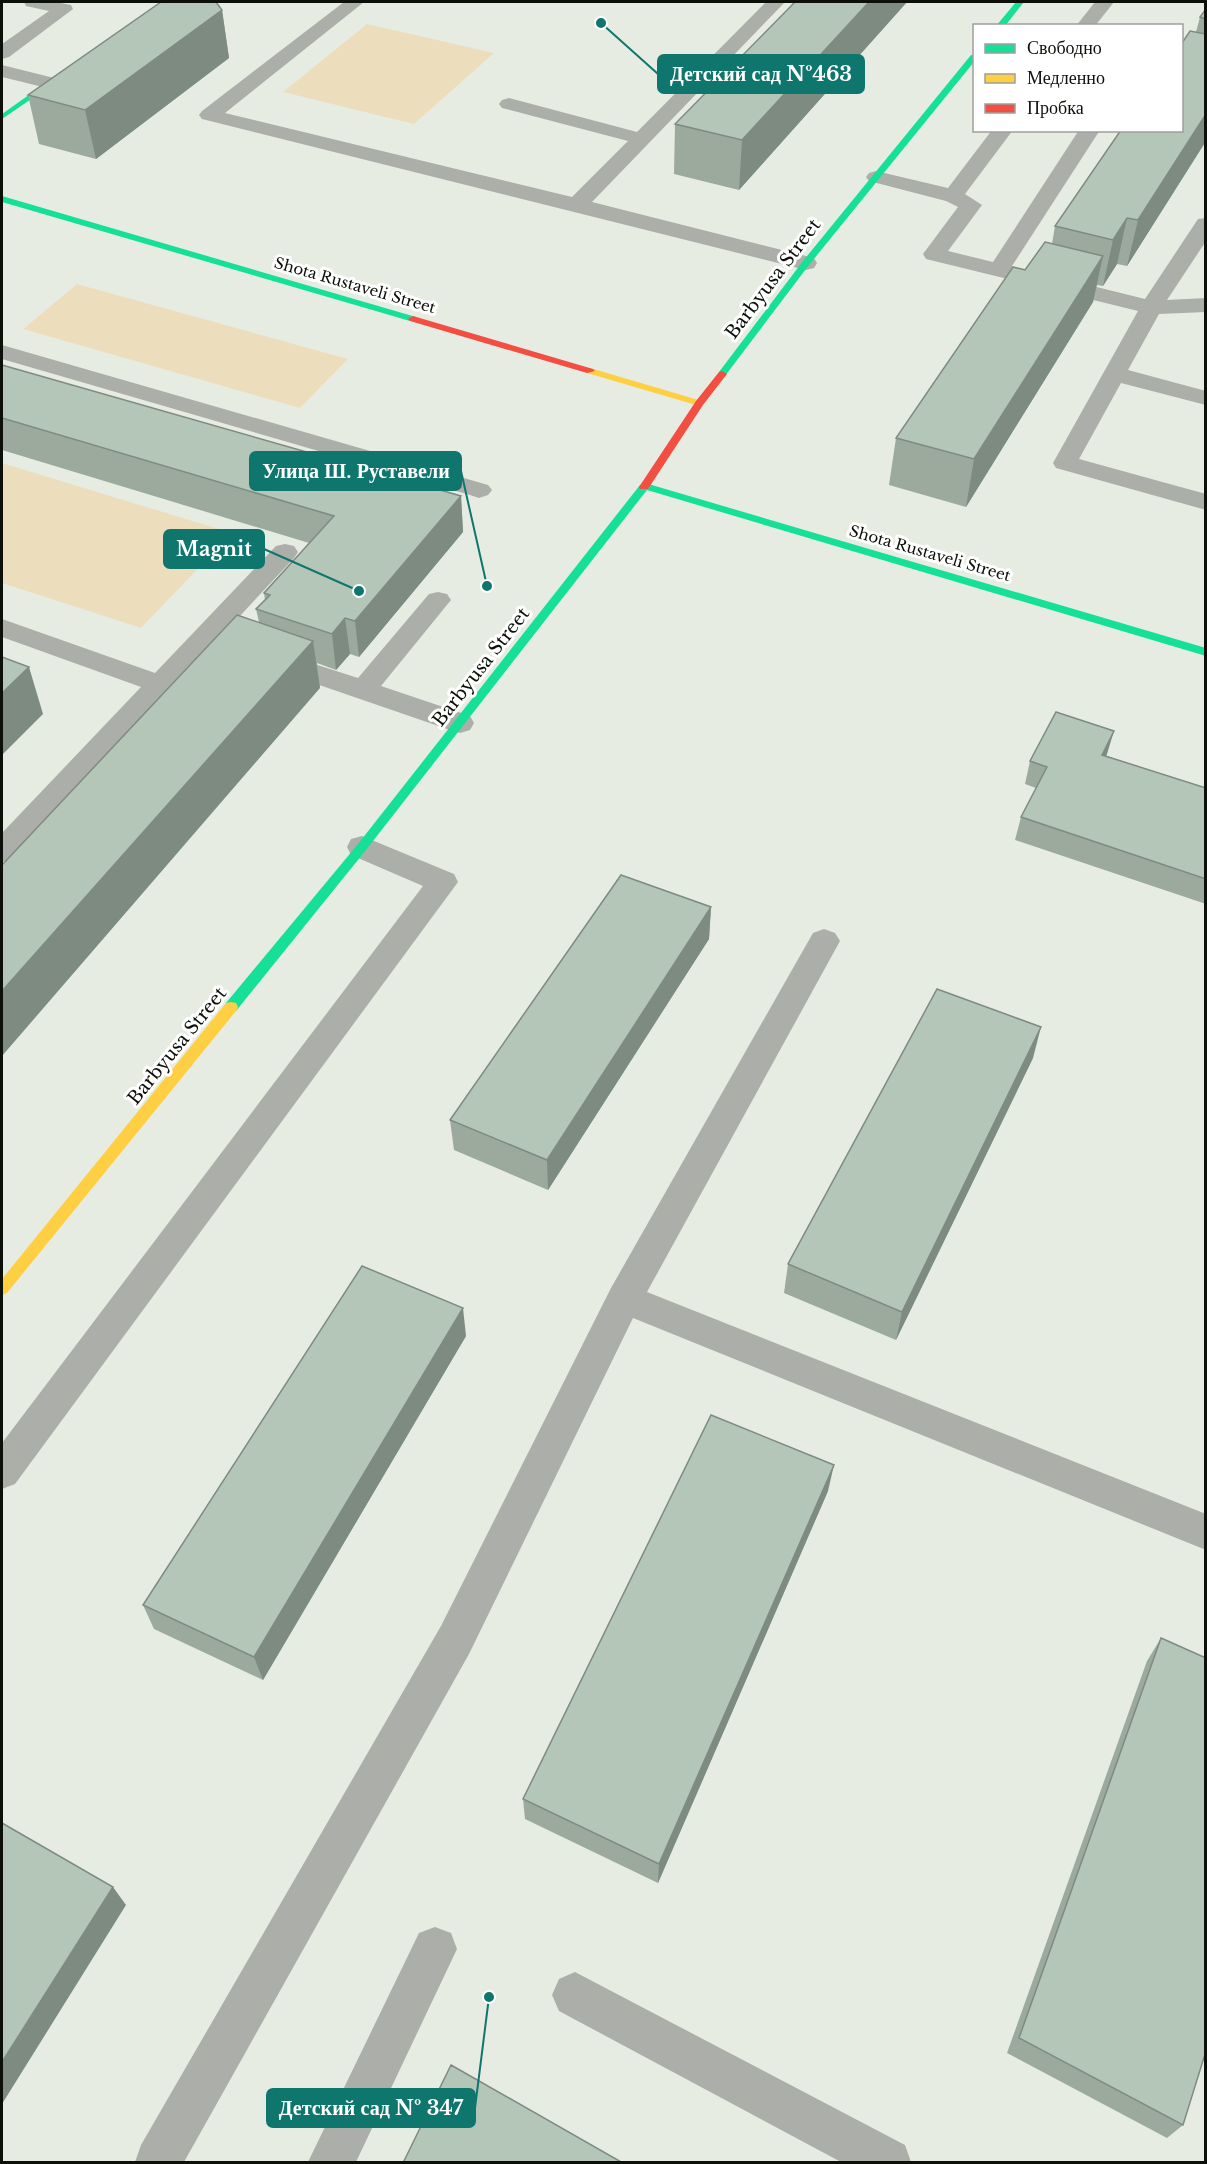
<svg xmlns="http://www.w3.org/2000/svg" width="1207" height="2164" font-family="'Libre Baskerville',serif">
<rect width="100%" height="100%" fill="#e7ece2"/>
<path fill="#ecdebd" d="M 367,24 L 494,53 L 414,124 L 283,92 Z
M 77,284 L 348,359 L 300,408 L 23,329 Z
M 2,463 L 232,533 L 141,628 L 2,583 Z"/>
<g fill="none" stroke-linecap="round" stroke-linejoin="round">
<path fill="#acaea9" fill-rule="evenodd" d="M 24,2 L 56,2 L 71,5 L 73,9 L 9,57 L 2,59 L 2,44 L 49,11 L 26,6 Z
M 344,2 L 364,2 L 225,113 L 572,197 L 628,141 L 502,108 L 499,104 L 502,100 L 509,98 L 637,132 L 766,2 L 785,2 L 592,202 L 814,258 L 817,263 L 814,268 L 806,270 L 202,119 L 199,115 L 202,111 Z
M 1095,2 L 1114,2 L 1095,26 L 1076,26 Z
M 2,65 L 58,79 L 61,83 L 58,87 L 51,89 L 2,77 Z
M 992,130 L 1013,130 L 965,194 L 982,205 L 948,251 L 993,262 L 1079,130 L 1100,130 L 1012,266 L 1145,299 L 1198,219 L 1206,218 L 1206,241 L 1167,300 L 1206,298 L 1206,312 L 1159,314 L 1128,370 L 1206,391 L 1206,405 L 1121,383 L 1079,459 L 1206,494 L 1206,510 L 1056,468 L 1053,463 L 1138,311 L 926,259 L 923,254 L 958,207 L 946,201 L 869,181 L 866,177 L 869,173 L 876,171 L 948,188 Z
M 2,345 L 488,485 L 492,490 L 488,495 L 479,498 L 470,495 L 2,359 Z
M 285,544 L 294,546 L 298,552 L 294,558 L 13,859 L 2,862 L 2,833 L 141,687 L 2,637 L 2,619 L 155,673 L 276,546 Z
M 438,592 L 447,594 L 451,600 L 381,686 L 470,716 L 474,723 L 470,730 L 460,733 L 450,730 L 267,667 L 263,661 L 267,655 L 277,652 L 358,678 L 429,594 Z
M 362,836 L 454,874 L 458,882 L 15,1484 L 2,1489 L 2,1443 L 423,886 L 351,855 L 347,847 L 351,839 Z
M 824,929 L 835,933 L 840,941 L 647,1292 L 1206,1514 L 1206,1550 L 633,1318 L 469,1654 L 184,2162 L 135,2162 L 141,2145 L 441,1626 L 611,1288 L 813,933 Z
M 435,1927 L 451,1933 L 457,1949 L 356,2162 L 308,2162 L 419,1933 Z
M 575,1972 L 905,2145 L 911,2162 L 841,2162 L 559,2011 L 552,1995 L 559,1979 Z"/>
<path fill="#16e098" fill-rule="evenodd" d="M 1016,2 L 1024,2 L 1005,26 L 996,26 Z
M 971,55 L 974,55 L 974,62 L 809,265 L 725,376 L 719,376 L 719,372 L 803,261 Z
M 64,70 L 71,72 L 2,119 L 2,114 Z
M 2,196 L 416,317 L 418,319 L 410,321 L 2,202 Z
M 645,483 L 1206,648 L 1206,656 L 647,490 L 366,850 L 236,1011 L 226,1011 L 224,1007 L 226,1003 L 358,844 L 640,485 Z"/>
<path fill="#ffcf43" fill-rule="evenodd" d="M 590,368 L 702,401 L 704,403 L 696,405 L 587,373 L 587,369 Z
M 231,1002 L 236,1003 L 238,1007 L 236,1011 L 7,1293 L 2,1295 L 2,1279 L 226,1003 Z"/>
<path fill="#f24e42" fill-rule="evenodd" d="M 413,316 L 593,369 L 595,371 L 587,373 L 410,321 L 408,319 Z
M 722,371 L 727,374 L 703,405 L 648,489 L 640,489 L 639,487 L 696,401 L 719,372 Z"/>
</g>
<path fill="#9baa9d" d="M 907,2 L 739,190 L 674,174 L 675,124 Z
M 1206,9 L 1206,141 L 1127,266 L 1117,264 L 1103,286 L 1097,285 L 1093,302 L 966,507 L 889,485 L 896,438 L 1025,270 L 1052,244 L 1055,226 L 1196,32 L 1200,17 Z
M 222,10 L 229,58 L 96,159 L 39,144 L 28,95 Z
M 2,365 L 461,496 L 463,532 L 359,657 L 350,654 L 336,670 L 317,663 L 320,688 L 259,622 L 256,609 L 265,600 L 264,593 L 309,543 L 2,450 Z
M 1107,754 L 1106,756 L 1206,788 L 1206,904 L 1015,840 L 1021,817 L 1036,788 L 1025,784 L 1030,761 Z
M 711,907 L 709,939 L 548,1190 L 454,1150 L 450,1120 Z
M 1033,1058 L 896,1340 L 784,1293 L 788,1264 Z
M 466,1336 L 263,1680 L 154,1629 L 143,1605 Z
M 828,1491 L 658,1883 L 525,1819 L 523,1799 Z
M 1161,1638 L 1183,2125 L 1167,2138 L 1007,2053 L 1147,1661 Z"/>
<path fill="#7e8b80" d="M 869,2 L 907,2 L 739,190 L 742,140 Z
M 222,10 L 229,58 L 96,159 L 85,110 Z
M 1206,114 L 1206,141 L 1127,266 L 1138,220 Z
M 1127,218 L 1117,264 L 1103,286 L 1113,240 Z
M 1103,256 L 1093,302 L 966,507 L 974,459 Z
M 461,496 L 463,532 L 359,657 L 355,621 Z
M 345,618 L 350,654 L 336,670 L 332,634 Z
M 313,641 L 320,688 L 2,1056 L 2,991 Z
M 29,667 L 43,714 L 2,755 L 2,693 Z
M 1114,731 L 1107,754 L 1095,778 L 1102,755 Z
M 711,907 L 709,939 L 548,1190 L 547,1160 Z
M 1041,1027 L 1033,1058 L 896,1340 L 902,1312 Z
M 463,1308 L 466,1336 L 263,1680 L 254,1657 Z
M 834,1465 L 828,1491 L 658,1883 L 659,1864 Z
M 113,1887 L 126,1905 L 2,2104 L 2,2062 Z"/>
<path fill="#b4c6b7" stroke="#7e8b80" stroke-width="1.5" d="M 161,2 L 216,2 L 222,10 L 85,110 L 28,95 Z
M 795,2 L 869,2 L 742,140 L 675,124 Z
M 1206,9 L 1206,19 L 1200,17 Z
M 1190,31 L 1206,34 L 1206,114 L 1138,220 L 1127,218 L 1113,240 L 1055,226 L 1121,130 L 1182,130 L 1182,43 Z
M 1045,242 L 1103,256 L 974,459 L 896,438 L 1013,267 L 1025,270 Z
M 2,365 L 461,496 L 355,621 L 345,618 L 332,634 L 256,609 L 270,595 L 264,593 L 334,516 L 2,418 Z
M 237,615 L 313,641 L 2,991 L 2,865 Z
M 2,657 L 29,667 L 2,693 Z
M 1056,712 L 1114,731 L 1102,755 L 1206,788 L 1206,879 L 1021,817 L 1047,767 L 1030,761 Z
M 621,875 L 711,907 L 547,1160 L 450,1120 Z
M 937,989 L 1041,1027 L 902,1312 L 788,1264 Z
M 362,1266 L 463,1308 L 254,1657 L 143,1605 Z
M 711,1415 L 834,1465 L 659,1864 L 523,1799 Z
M 1161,1638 L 1206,1658 L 1206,2051 L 1183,2125 L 1019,2038 Z
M 2,1823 L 113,1887 L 2,2062 Z
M 451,2065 L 623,2163 L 403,2163 Z"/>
<g text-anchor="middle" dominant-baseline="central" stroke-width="6" stroke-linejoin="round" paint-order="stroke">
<g font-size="15" fill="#0d1009" stroke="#fff">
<text transform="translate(355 285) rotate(16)">Shota Rustaveli Street</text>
<text transform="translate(930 553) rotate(16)">Shota Rustaveli Street</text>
</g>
<g font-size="18" fill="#0d1009" stroke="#fff">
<text transform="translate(773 279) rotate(-53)">Barbyusa Street</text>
<text transform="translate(481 667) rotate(-52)">Barbyusa Street</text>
<text transform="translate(177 1046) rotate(-51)">Barbyusa Street</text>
</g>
</g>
<path fill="none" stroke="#0f766e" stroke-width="2" d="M601 23L658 74M487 586L461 471M359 591L264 549M489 1997L475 2108"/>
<g fill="#0f766e" stroke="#fff" stroke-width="2">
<circle cx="601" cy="23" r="6"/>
<circle cx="487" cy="586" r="6"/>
<circle cx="359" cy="591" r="6"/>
<circle cx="489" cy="1997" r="6"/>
</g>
<g fill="#0f766e" stroke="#0f766e" stroke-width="2">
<rect x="658" y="55" width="206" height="38" rx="6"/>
<rect x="250" y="452" width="211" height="38" rx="6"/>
<rect x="164" y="530" width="100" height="38" rx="6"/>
<rect x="267" y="2089" width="208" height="38" rx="6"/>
</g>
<g font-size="20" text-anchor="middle" font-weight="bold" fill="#fff">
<text x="761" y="81">Детский сад №463</text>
<text x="356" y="478">Улица Ш. Руставели</text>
<text x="214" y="556">Magnit</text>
<text x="371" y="2115">Детский сад № 347</text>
</g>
<rect width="1207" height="2164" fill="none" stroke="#0d1009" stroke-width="6"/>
<rect x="973" y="24" width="210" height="108" fill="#ffffff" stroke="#9e9f9d" stroke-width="1.5"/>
<rect x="985" y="44" width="30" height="9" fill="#16e098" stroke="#9e9f9d" stroke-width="1.5"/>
<text x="1027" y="54" font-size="18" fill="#0d1009">Свободно</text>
<rect x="985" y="74" width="30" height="9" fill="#ffcf43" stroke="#9e9f9d" stroke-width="1.5"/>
<text x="1027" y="84" font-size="18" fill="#0d1009">Медленно</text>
<rect x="985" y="104" width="30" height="9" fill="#f24e42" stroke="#9e9f9d" stroke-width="1.5"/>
<text x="1027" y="114" font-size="18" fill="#0d1009">Пробка</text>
</svg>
